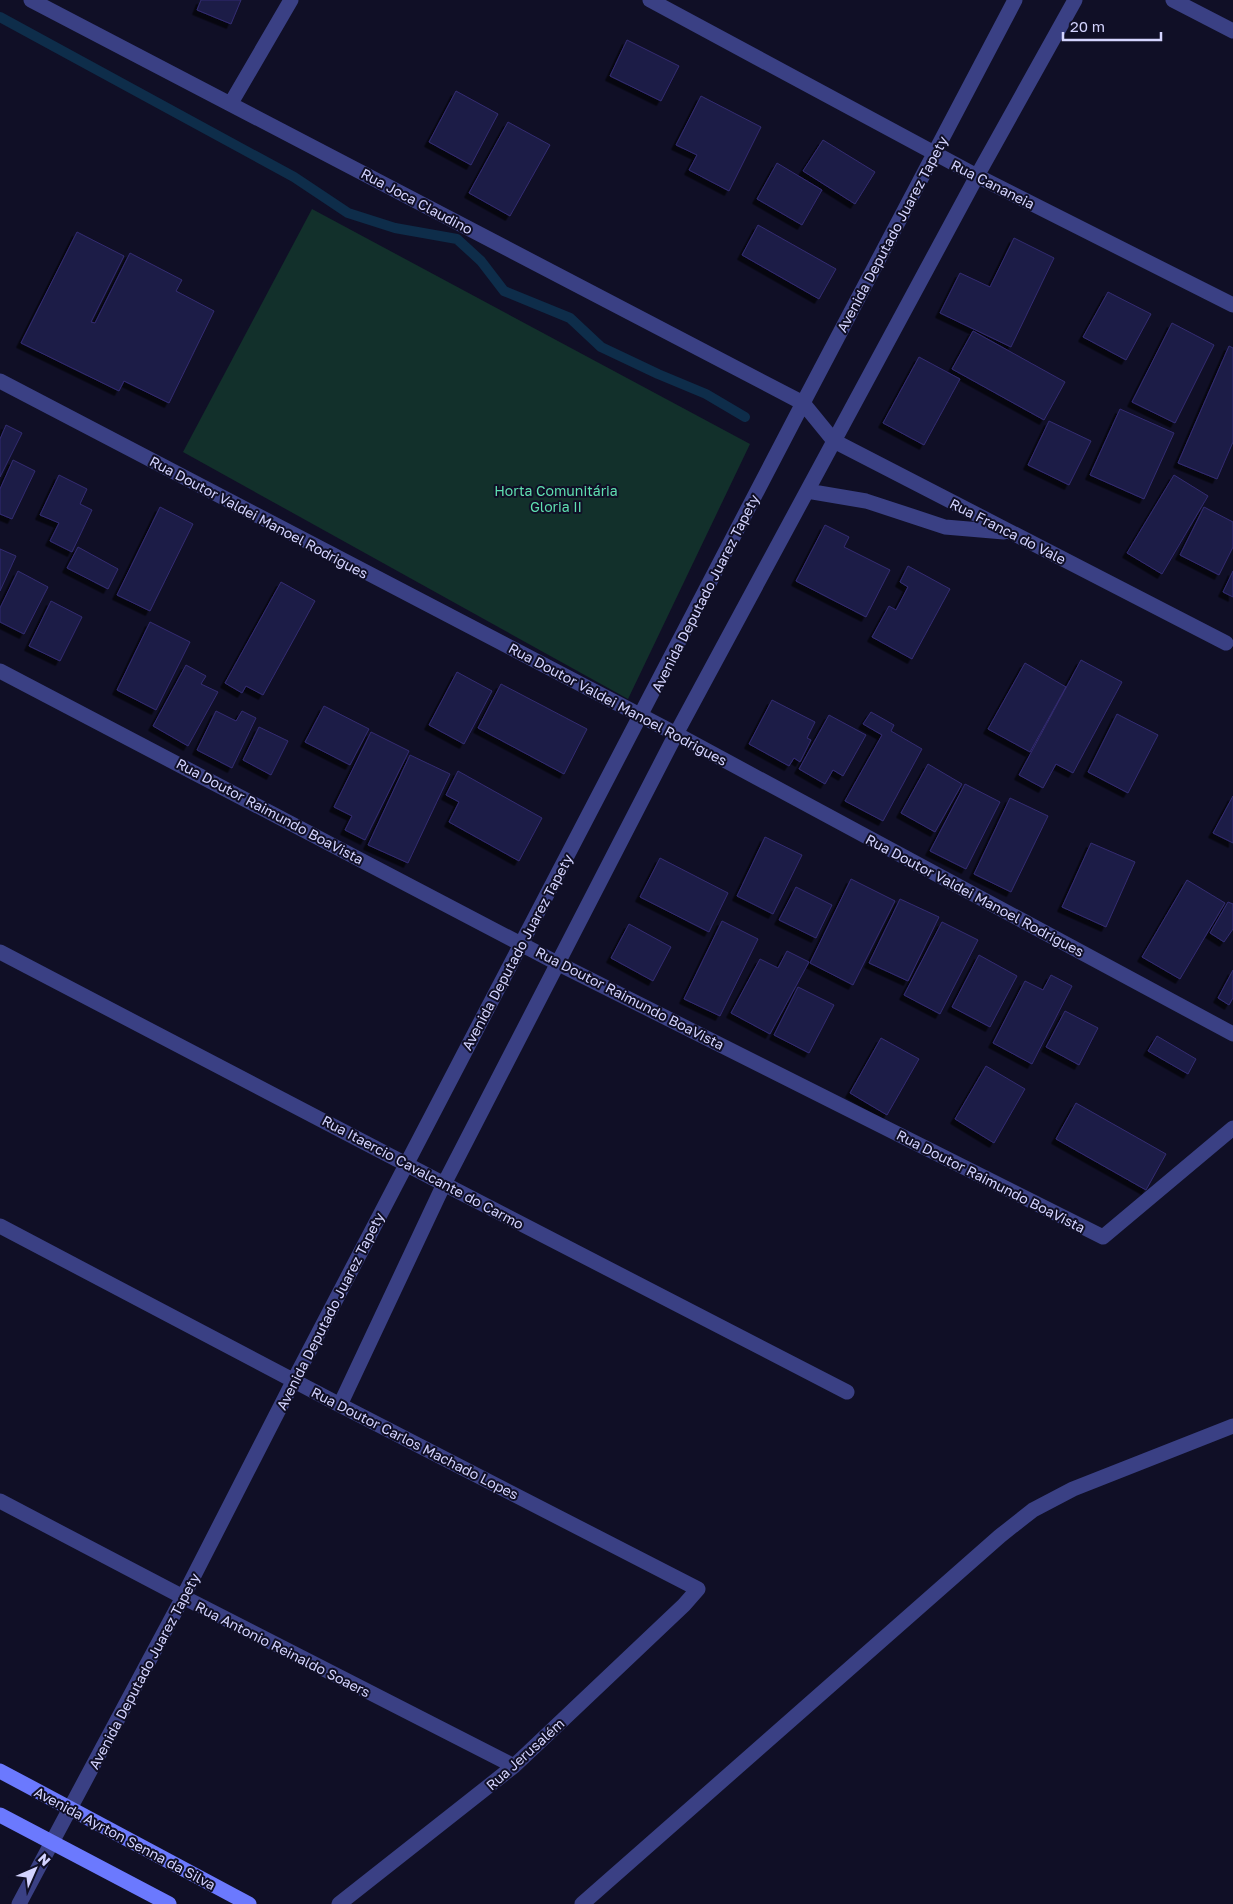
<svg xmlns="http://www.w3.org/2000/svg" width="1233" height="1904" font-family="'Golos Text',sans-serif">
<defs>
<filter id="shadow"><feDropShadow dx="-4.5" dy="4.5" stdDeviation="0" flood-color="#0009"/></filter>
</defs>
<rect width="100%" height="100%" fill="#100f26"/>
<path fill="#12302b" d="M 312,209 L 750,444 L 628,699 L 183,452 Z"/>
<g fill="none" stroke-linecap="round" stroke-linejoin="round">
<path stroke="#0e2d4a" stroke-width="10" d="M 0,17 L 294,177 L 348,213 L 395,228 L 457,239 L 481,261 L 504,291 L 570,318 L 601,347 L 658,374 L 706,394 L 745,417"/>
</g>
<path fill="#1f1b47" stroke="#332d72" filter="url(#shadow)" d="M 201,0 L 241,0 L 231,24 L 197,10 Z
M 627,40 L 679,66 L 661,101 L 610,76 Z
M 456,91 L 498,114 L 471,165 L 429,142 Z
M 701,96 L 761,127 L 729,191 L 689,170 L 697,155 L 676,145 Z
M 508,122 L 550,145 L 510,216 L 469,193 Z
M 823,140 L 875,172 L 855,204 L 803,171 Z
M 777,163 L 822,190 L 802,225 L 757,199 Z
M 758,225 L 836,269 L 819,299 L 742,255 Z
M 77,232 L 124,256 L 91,322 L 95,323 L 130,253 L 182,280 L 176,291 L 214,311 L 169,403 L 124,381 L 119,391 L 21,343 Z
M 1014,238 L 1054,258 L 1011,347 L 940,313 L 960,273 L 990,287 Z
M 1108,292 L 1151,314 L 1126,360 L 1083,337 Z
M 1172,323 L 1214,345 L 1175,423 L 1132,402 Z
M 973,331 L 1065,382 L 1044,420 L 952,369 Z
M 1229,346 L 1233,348 L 1233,442 L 1217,479 L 1178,463 Z
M 919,357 L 960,379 L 924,445 L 883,423 Z
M 1120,409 L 1174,433 L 1144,499 L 1090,475 Z
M 1049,421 L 1091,441 L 1069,485 L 1028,465 Z
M 6,425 L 22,433 L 0,477 L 0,439 Z
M 13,460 L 35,471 L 12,519 L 0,514 L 0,489 Z
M 59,475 L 87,489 L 80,504 L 92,510 L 72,552 L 50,541 L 59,523 L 40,515 Z
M 1174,475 L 1208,496 L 1162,574 L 1127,553 Z
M 160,507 L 193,524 L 150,611 L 117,595 Z
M 1204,507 L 1233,522 L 1233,547 L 1219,575 L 1180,555 Z
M 825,525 L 849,537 L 844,547 L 890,570 L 866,617 L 796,581 Z
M 78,547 L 118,569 L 108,589 L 67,568 Z
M 0,549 L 16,556 L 0,591 Z
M 908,566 L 950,589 L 912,659 L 872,637 L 889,606 L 896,610 L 908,587 L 900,582 Z
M 18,571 L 48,587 L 24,634 L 0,622 L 0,608 Z
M 1233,571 L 1233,597 L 1223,592 Z
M 281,582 L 315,601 L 263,695 L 246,686 L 242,693 L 225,683 Z
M 51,601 L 82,617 L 60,661 L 29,646 Z
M 150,622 L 190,642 L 156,710 L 117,690 Z
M 1081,660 L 1122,682 L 1073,773 L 1056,764 L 1043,788 L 1019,775 Z
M 1025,663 L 1066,687 L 1030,752 L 988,729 Z
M 186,665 L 206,676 L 201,684 L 218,692 L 188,746 L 153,726 Z
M 457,672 L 492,691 L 464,744 L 429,725 Z
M 501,684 L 587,729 L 564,774 L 478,728 Z
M 772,700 L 815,722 L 807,738 L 811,740 L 800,762 L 794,758 L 789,766 L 749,744 Z
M 324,706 L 369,729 L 350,765 L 305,742 Z
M 216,711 L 236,721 L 242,711 L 256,718 L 232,768 L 197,750 Z
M 871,712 L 894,725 L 891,731 L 922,749 L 883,821 L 845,801 L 882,735 L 863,724 Z
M 1117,714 L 1158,735 L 1128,793 L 1088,772 Z
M 829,715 L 866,735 L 843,776 L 833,770 L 825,784 L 799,769 Z
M 259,727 L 288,741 L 271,775 L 243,760 Z
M 371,732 L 409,751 L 365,840 L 345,830 L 352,816 L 334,807 Z
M 410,755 L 450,774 L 408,863 L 368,845 Z
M 928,764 L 962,784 L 935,832 L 901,813 Z
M 458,771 L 542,818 L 519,861 L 449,822 L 459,802 L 446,795 Z
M 965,784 L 1000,802 L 966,869 L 930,851 Z
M 1233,796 L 1233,843 L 1213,833 Z
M 1010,798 L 1048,816 L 1011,892 L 974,874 Z
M 765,837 L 802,855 L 773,914 L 737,896 Z
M 1091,843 L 1135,862 L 1106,927 L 1062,907 Z
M 660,858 L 728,893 L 709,932 L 640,897 Z
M 851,879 L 895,901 L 853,985 L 810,963 Z
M 1187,880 L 1225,903 L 1180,979 L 1142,957 Z
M 796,887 L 832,905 L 816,938 L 779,920 Z
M 900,899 L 939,917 L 908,981 L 869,963 Z
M 1228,902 L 1233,904 L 1233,929 L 1224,942 L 1210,933 Z
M 722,921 L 758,939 L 720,1016 L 684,999 Z
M 942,922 L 978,940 L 940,1014 L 904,995 Z
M 629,924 L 671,947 L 653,981 L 611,958 Z
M 787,951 L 809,962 L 770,1034 L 731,1013 L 760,959 L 778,968 Z
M 979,955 L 1017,976 L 990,1027 L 952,1007 Z
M 1233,970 L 1233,998 L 1229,1005 L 1218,998 Z
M 1051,975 L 1072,986 L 1032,1064 L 993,1043 L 1025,981 L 1043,990 Z
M 798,987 L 834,1005 L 809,1053 L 774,1035 Z
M 1065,1011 L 1098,1028 L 1079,1065 L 1046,1047 Z
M 1157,1036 L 1196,1059 L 1188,1074 L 1148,1051 Z
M 881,1038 L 919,1059 L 887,1115 L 850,1093 Z
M 986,1066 L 1025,1089 L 994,1143 L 955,1119 Z
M 1076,1103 L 1166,1154 L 1146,1190 L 1056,1139 Z"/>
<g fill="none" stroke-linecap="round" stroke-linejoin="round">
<path stroke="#3a4084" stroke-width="15" d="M 31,0 L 803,403 L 834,441 L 1226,643
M 650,0 L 977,176 L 1233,305
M 1173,0 L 1233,31
M 231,103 L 291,0
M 0,381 L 676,734 L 1233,1034
M 807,491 L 866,501 L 945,527 L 1004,532
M 0,671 L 557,963 L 1103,1237 L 1233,1128
M 0,952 L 444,1184 L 847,1392
M 0,1226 L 340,1405 L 698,1589 L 684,1605 L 514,1766 L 339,1904
M 340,1405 L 444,1184 L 676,734 L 977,176 L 1075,0
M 0,1501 L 183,1597 L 514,1766
M 19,1904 L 183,1597 L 294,1380 L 803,403 L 1015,0
M 582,1904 L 1000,1536 L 1033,1510 L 1073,1489 L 1233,1426"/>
<path stroke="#6b79fe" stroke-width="15" d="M 0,1771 L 249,1904
M 0,1815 L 169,1904"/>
</g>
<g text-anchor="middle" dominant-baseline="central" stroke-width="4" stroke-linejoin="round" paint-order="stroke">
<g font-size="14" fill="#d4d4ff" stroke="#100f26">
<text transform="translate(993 184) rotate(27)">Rua Cananeia</text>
<text transform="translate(417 201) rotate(28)">Rua Joca Claudino</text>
<text transform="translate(892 234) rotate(-62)">Avenida Deputado Juarez Tapety</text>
<text transform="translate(259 517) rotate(28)">Rua Doutor Valdei Manoel Rodrigues</text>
<text transform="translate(1008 531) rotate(27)">Rua Franca do Vale</text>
<text transform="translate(705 593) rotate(-63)">Avenida Deputado Juarez Tapety</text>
<text transform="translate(618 704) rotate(28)">Rua Doutor Valdei Manoel Rodrigues</text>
<text transform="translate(270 811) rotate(28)">Rua Doutor Raimundo BoaVista</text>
<text transform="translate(975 895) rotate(28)">Rua Doutor Valdei Manoel Rodrigues</text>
<text transform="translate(517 952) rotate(-62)">Avenida Deputado Juarez Tapety</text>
<text transform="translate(630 998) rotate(27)">Rua Doutor Raimundo BoaVista</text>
<text transform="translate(423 1172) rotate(28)">Rua Itaercio Cavalcante do Carmo</text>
<text transform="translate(991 1181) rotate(27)">Rua Doutor Raimundo BoaVista</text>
<text transform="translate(330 1311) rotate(-63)">Avenida Deputado Juarez Tapety</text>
<text transform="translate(415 1443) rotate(27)">Rua Doutor Carlos Machado Lopes</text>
<text transform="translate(283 1649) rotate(27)">Rua Antonio Reinaldo Soaers</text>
<text transform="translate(144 1671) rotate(-62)">Avenida Deputado Juarez Tapety</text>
<text transform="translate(525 1754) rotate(-42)">Rua Jerusalém</text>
<text transform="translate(125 1838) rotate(28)">Avenida Ayrton Senna da Silva</text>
</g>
<g font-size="14" fill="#5fdfb0" stroke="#100f26">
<text x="556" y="490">Horta Comunitária<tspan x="556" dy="16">Gloria II</tspan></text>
</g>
</g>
<g transform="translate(35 1869) rotate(45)" stroke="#100f26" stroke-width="4" paint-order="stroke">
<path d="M0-4L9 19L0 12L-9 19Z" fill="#d4d4ff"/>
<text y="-8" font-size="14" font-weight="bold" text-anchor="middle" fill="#d4d4ff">N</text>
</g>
<path d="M1063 32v8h98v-8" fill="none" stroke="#d4d4ff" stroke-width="2.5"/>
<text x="1070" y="32" font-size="15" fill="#d4d4ff" stroke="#100f26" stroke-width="4" paint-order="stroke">20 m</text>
</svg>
